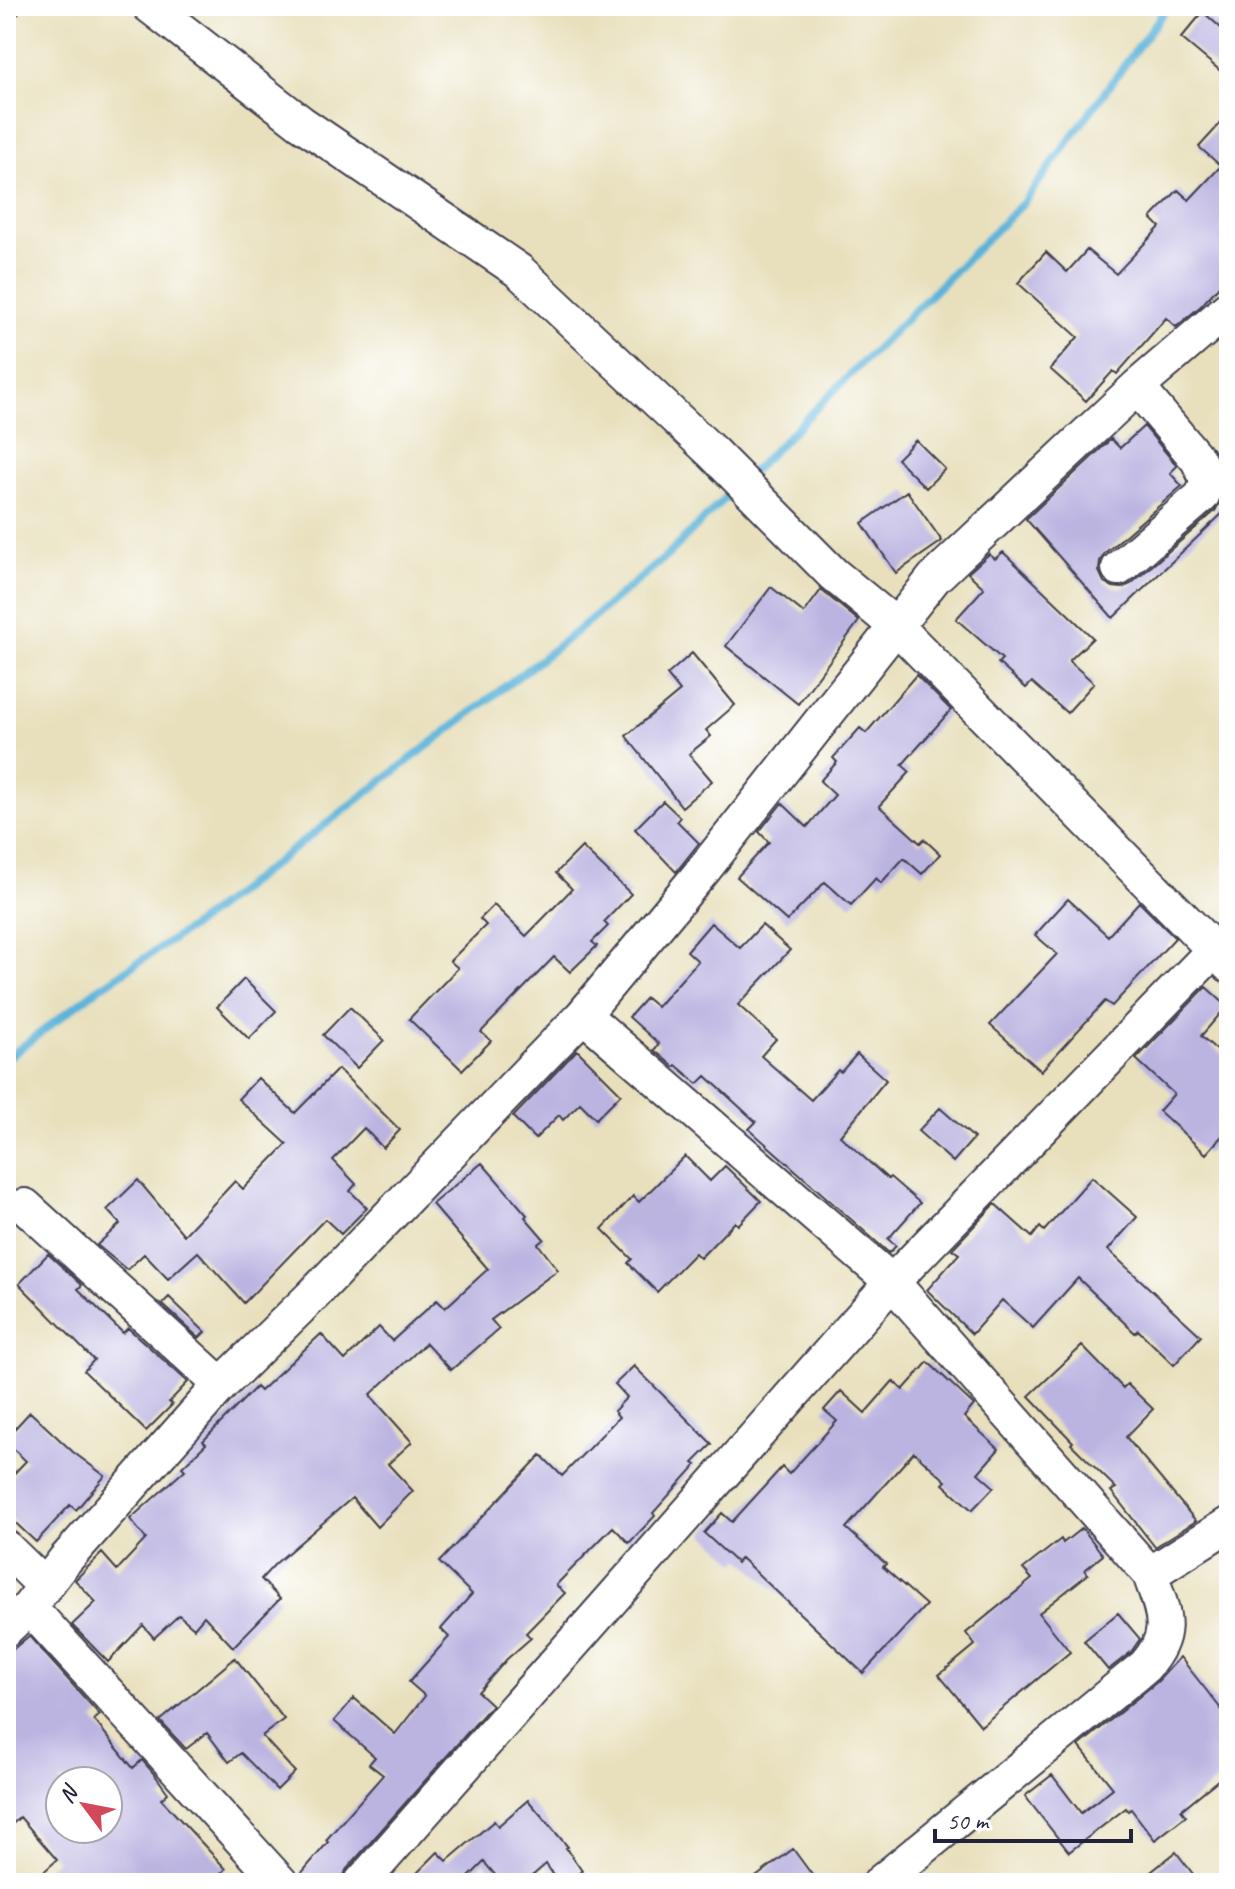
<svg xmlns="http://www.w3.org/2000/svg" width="1235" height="1889" font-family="Caveat,sans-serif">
<rect width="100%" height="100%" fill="#fff"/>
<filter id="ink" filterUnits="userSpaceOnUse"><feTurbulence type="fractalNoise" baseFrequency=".0125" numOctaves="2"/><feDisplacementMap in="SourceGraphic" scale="16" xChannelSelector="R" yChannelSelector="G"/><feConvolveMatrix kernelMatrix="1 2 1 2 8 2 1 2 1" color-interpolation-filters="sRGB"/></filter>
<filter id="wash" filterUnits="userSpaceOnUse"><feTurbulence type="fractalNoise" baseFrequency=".006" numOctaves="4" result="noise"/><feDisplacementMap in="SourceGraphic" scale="32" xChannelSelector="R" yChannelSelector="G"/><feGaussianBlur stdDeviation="1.8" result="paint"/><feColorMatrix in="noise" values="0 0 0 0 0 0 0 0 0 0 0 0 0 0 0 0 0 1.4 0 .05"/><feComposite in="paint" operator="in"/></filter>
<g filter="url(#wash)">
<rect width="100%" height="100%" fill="#e8e0bd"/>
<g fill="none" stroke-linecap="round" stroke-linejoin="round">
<path stroke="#5cb3d9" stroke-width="8" d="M 748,476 L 1024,202 L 1168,6
M 6,1059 L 98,989 L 196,924 L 572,635 L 667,556 L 735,488"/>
</g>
<g id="blocks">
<path fill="#bbb4e1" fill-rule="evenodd" d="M 1203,12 L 1229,35 L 1229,78 L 1181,38 Z
M 1229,114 L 1229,275 L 1201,306 L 1176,327 L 1166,318 L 1117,374 L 1113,371 L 1086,401 L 1050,369 L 1078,337 L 1018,283 L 1046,252 L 1067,272 L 1087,250 L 1116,274 L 1160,227 L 1151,218 L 1178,190 L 1189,200 L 1221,166 L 1199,147 Z
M 1144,426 L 1177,466 L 1170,473 L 1182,486 L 1105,553 L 1100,561 L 1099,571 L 1104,582 L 1113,587 L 1122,588 L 1131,584 L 1215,511 L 1227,488 L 1229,473 L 1229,507 L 1113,618 L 1026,519 L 1111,439 L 1120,448 Z
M 916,440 L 945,469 L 926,488 L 897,459 Z
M 907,491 L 942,541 L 896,573 L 862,523 Z
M 1003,552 L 1093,638 L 1069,661 L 1094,683 L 1067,713 L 1032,682 L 1026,688 L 998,663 L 1002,659 L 956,619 L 984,588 L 968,573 L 989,554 L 995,559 Z
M 771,587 L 804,613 L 821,590 L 859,621 L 798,704 L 726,646 Z
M 692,653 L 735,705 L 706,730 L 711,736 L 689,754 L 712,781 L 682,807 L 626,736 L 680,691 L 667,675 Z
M 916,675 L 951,710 L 902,765 L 910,772 L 879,806 L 920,843 L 924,839 L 940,854 L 922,874 L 904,858 L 881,883 L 876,878 L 851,905 L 825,882 L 787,921 L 737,877 L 769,842 L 759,832 L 782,803 L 807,827 L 835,795 L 820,781 L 837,762 L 833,758 L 860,728 L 866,733 Z
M 663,801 L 680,817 L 677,821 L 699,843 L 676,872 L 635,829 Z
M 582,847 L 631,894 L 604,922 L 608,926 L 592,942 L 597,946 L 570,972 L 554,957 L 481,1032 L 491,1041 L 462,1070 L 409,1019 L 458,968 L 450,961 L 486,925 L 480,919 L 494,905 L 526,936 L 572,889 L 556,873 Z
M 1068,899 L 1108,936 L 1139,902 L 1175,938 L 1112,1006 L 1105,1001 L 1041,1071 L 990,1025 L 1057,954 L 1035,935 Z
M 711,923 L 740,948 L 762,925 L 790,950 L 738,1005 L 776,1039 L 761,1056 L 811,1100 L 838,1070 L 841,1072 L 857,1054 L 886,1080 L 840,1136 L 888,1179 L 890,1177 L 920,1203 L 888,1239 L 896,1246 L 889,1253 L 749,1129 L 756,1122 L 706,1076 L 698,1084 L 676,1065 L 674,1067 L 654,1050 L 659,1044 L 629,1017 L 646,998 L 657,1007 L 698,961 L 687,951 Z
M 244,979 L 276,1011 L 249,1039 L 217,1007 Z
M 1206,987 L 1227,1006 L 1201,1036 L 1229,1061 L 1229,1128 L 1206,1154 L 1159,1111 L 1174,1094 L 1136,1059 Z
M 350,1007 L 384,1040 L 357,1068 L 323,1035 Z
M 577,1050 L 621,1094 L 596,1119 L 580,1103 L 563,1120 L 559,1115 L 535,1139 L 513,1117 Z
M 338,1069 L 400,1130 L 383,1148 L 364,1128 L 333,1160 L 356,1184 L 350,1191 L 367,1208 L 341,1234 L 325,1219 L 244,1303 L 198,1252 L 168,1279 L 144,1254 L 127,1270 L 97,1245 L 120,1224 L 107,1210 L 138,1180 L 184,1235 L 235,1181 L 243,1189 L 287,1144 L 238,1099 L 258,1078 L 295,1113 Z
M 940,1108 L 974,1138 L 953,1162 L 918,1131 Z
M 685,1156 L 710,1181 L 725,1166 L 761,1201 L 738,1225 L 735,1222 L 700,1258 L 695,1253 L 657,1292 L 628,1263 L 632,1259 L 602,1229 L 633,1196 L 639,1202 Z
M 482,1163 L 527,1215 L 525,1217 L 544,1239 L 538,1244 L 558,1270 L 491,1320 L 499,1329 L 451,1370 L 426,1343 L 370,1395 L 412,1442 L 388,1464 L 413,1491 L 377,1527 L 352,1498 L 275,1564 L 261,1579 L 280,1599 L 233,1647 L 204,1616 L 194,1628 L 179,1615 L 154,1638 L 143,1625 L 108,1662 L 72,1625 L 96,1602 L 75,1580 L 102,1553 L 117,1570 L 146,1539 L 130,1519 L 185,1470 L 182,1467 L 206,1444 L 203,1441 L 256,1387 L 260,1391 L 321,1334 L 345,1360 L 379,1327 L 392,1341 L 437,1300 L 445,1308 L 488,1269 L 432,1204 Z
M 1092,1177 L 1137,1217 L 1108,1250 L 1201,1336 L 1174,1365 L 1138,1330 L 1135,1333 L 1078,1278 L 1033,1328 L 1002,1300 L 972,1334 L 927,1290 L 959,1254 L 952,1249 L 995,1204 L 1032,1237 L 1040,1227 L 1044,1231 Z
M 48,1254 L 82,1285 L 78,1289 L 123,1333 L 128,1328 L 188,1382 L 169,1402 L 172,1405 L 146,1431 L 84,1371 L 94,1360 L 19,1284 Z
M 169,1297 L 205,1332 L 199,1338 L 162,1304 Z
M 1082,1346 L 1123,1388 L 1127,1384 L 1153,1409 L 1126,1437 L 1196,1521 L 1155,1547 L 1111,1491 L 1116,1488 L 1071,1444 L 1073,1442 L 1029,1396 Z
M 928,1362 L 974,1405 L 964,1417 L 999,1449 L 978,1473 L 994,1487 L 972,1510 L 943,1484 L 946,1481 L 914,1452 L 846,1528 L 886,1564 L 883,1567 L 926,1605 L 863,1673 L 741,1558 L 737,1563 L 704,1533 L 722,1513 L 732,1522 L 782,1467 L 789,1474 L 837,1421 L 824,1410 L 841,1391 L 865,1413 L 893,1381 L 903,1390 Z
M 634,1366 L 712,1444 L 693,1463 L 696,1465 L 653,1513 L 655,1516 L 629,1543 L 613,1527 L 556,1585 L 565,1593 L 526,1633 L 531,1638 L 507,1659 L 478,1692 L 492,1705 L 346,1870 L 342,1883 L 300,1883 L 299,1876 L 328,1842 L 326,1840 L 383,1775 L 369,1764 L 375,1757 L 334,1721 L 354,1698 L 395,1734 L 425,1696 L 409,1682 L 449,1637 L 441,1629 L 472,1594 L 439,1562 L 541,1455 L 562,1476 L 619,1417 L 614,1411 L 627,1397 L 615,1384 Z
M 30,1412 L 73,1452 L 105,1476 L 76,1510 L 70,1505 L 36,1542 L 6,1514 L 6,1482 L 26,1461 L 6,1442 L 6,1438 Z
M 1082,1528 L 1103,1555 L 1085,1570 L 1088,1574 L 1039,1613 L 1070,1652 L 981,1726 L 939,1675 L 975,1645 L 966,1633 L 1032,1579 L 1023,1569 L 1061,1539 L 1063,1543 Z
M 1118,1613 L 1140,1639 L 1131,1652 L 1108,1670 L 1084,1641 Z
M 29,1636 L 100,1715 L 94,1720 L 133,1768 L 142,1760 L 155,1775 L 168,1793 L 161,1799 L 226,1869 L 211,1883 L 31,1883 L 57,1860 L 20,1817 L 6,1830 L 6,1655 ZM 60,1781 L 108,1781 L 108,1829 L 60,1829 Z
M 1180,1657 L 1229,1719 L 1229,1771 L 1181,1810 L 1186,1816 L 1155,1840 L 1131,1809 L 1128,1811 L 1126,1808 L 1069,1852 L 1025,1796 L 1052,1775 L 1081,1813 L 1113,1788 L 1079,1746 L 1158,1681 Z
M 235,1658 L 284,1719 L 262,1736 L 295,1772 L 277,1790 L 241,1753 L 229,1762 L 207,1733 L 186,1749 L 160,1721 Z
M 528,1800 L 568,1847 L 566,1848 L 582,1871 L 564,1883 L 559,1883 L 546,1864 L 524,1883 L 502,1883 L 484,1862 L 466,1880 L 469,1883 L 407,1883 L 438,1852 L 447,1861 L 494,1821 L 498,1826 Z
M 793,1849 L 818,1883 L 748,1883 Z
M 1176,1852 L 1200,1883 L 1137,1883 Z"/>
</g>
</g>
<g filter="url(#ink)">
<use href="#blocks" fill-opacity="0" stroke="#403e4e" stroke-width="2"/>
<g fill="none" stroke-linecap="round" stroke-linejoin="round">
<g stroke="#403e4e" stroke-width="38">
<path id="minor" d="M 150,6 L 301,123 L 519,271 L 712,452 L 833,574 L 895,625 L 1229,965
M 1119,568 L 1202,496 L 1208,481 L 1198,460 L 1137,387
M 583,1015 L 892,1282 L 1150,1574 C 1163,1613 1175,1632 1145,1666 L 880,1883
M 25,1206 L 221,1385
M 6,1548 L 45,1586
M 1150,1574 L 1229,1524
M 29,1607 L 281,1883
M 6,1629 L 29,1607 L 65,1560 L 221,1385 L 312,1296 L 583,1015 L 705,868 L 934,578 L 1137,387 L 1229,308
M 361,1883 L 892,1282 L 1213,951"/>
</g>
<path stroke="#403e4e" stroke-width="5" stroke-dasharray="2 6" stroke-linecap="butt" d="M 6,26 L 23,6"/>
<use href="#minor" stroke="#fff" stroke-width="34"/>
</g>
</g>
<rect width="1235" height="1889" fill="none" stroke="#fff" stroke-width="32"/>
<g transform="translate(84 1805) rotate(302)"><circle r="38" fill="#ffffff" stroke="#a7a7b1" stroke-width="2"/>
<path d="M0-6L14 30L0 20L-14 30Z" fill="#d1495b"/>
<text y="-12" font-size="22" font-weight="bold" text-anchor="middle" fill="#22223b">N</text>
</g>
<path d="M935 1829v12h196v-12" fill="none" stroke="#22223b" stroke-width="4"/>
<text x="947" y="1829" font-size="24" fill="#22223b" stroke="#ffffff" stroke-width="6" paint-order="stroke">50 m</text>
</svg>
